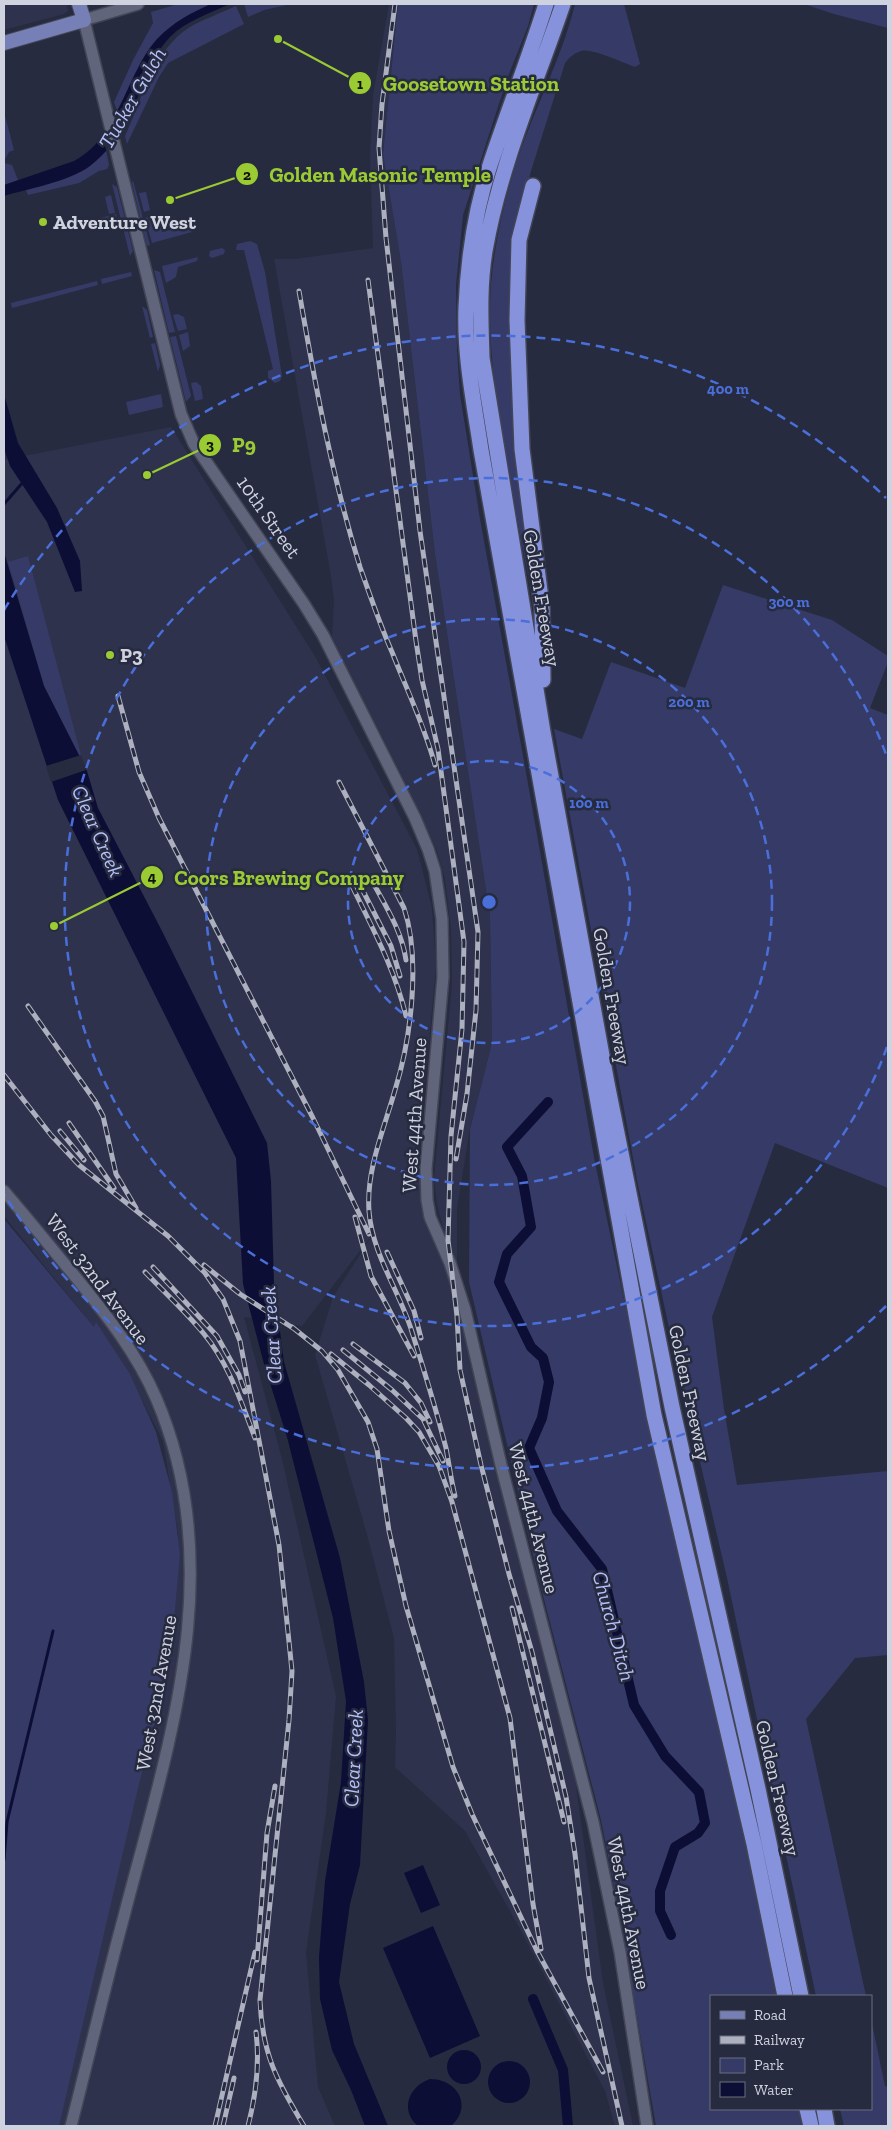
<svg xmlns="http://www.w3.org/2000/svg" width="892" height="2130" font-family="'Zilla Slab',serif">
<rect width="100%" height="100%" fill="#272b3f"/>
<path fill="#2e324d" d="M 4,4 L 67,4 L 68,11 L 64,14 L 4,30 Z
M 389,4 L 398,4 L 383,154 L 401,262 L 435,554 L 490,916 L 492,1043 L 470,1128 L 457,1209 L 457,1290 L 572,1756 L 603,1983 L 633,2126 L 615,2126 L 605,2091 L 520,1929 L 465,1831 L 395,1767 L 396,1732 L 394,1638 L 366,1531 L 315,1355 L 333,1297 L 373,1234 L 302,1326 L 244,1317 L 282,1459 L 336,1696 L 326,1813 L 306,1952 L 318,2087 L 335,2126 L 46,2126 L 170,1664 L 178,1534 L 163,1441 L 123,1363 L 4,1216 L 4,460 L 171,427 L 316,658 L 417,849 L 432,908 L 436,967 L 418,1159 L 443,1259 L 444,1233 L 437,1203 L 434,1178 L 452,984 L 451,929 L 445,879 L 436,848 L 397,766 L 332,637 L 334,600 L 331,576 L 274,259 L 295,259 L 373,248 L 370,155 L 373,95 Z"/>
<path fill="#353b66" d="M 178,4 L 211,4 C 153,29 145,58 117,111 L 114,102 L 133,60 L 153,23 L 151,12 Z
M 244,4 L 292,4 L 264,10 L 248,17 Z
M 398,4 L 534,4 L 528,26 L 507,79 L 463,215 L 456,285 L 457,351 L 460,395 L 480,519 L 525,767 L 595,1163 L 643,1389 L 728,1753 L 776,1996 L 711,1996 L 711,2109 L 800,2109 L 803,2126 L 656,2126 L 618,1907 L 601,1820 L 537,1572 L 469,1282 L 470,1129 L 492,1043 L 490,916 L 435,554 L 401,262 L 383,154 Z
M 575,4 L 624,4 L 640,64 L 635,67 C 623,63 592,48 581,51 C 574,53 569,58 565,63 L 531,171 L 517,229 L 536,610 C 526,570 519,529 512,488 C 500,421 486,353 491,285 C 494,248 502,210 513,174 C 530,116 561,62 575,4 Z
M 804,4 L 888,4 L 888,28 L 834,14 Z
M 236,6 L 244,24 L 168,63 L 159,77 L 127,144 L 125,136 C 142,99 153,50 190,27 C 204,19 221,13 236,6 Z
M 4,112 L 14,150 L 9,152 L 4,161 Z
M 106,150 L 109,165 L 107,169 L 99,171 L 79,183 L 28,195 L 26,190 C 54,182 88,174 106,150 Z
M 4,163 L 12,165 L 18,180 L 4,185 Z
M 133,180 L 150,245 L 147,246 L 132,183 Z
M 112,184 L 117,187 L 133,251 L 130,256 Z
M 146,192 L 150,210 L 144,212 L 139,193 Z
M 111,195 L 115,213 L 109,214 L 105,197 Z
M 116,214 L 118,224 L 91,230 L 88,221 Z
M 157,215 L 162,232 L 190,225 L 192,232 L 152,243 L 145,218 Z
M 250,241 L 257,244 L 265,272 L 282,376 L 280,381 L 275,383 L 268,378 L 268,371 L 273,369 L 244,250 L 236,250 L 237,244 Z
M 222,248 L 225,250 L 224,254 L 212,258 L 209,256 L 210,251 Z
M 198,257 L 197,261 L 178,267 L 176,277 L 166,283 L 162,266 Z
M 154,270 L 160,272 L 175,332 L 169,333 Z
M 131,272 L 132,276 L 102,284 L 101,279 Z
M 97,281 L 98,285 L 12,308 L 11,303 Z
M 142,306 L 147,310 L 153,337 L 150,338 Z
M 178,314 L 184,317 L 187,329 L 178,331 L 173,315 Z
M 188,332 L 190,346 L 183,351 L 179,335 Z
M 176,336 L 191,396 L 186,402 L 170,337 Z
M 155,343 L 160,365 L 158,372 L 151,344 Z
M 196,382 L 201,386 L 203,399 L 195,401 L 191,383 Z
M 161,394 L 163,407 L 129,415 L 126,402 Z
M 28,556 L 81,755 L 79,755 L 44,686 L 8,562 Z
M 723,585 L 832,620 L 888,656 L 888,662 L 870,708 L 888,715 L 888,1188 L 775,1143 L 712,1317 L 724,1409 L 737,1485 L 888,1471 L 888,1655 L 855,1658 L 806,1719 L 866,1996 L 816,1996 L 727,1578 L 670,1332 L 638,1185 L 554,729 L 582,739 L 611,662 L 685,688 Z
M 4,1219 L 94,1327 L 96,1322 L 130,1374 L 156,1432 L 172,1492 L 180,1554 L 170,1664 L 138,1788 L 59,2126 L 4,2126 Z
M 871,2019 L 885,2086 L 888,2087 L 888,2126 L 844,2126 L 840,2109 L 871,2109 Z"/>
<path fill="#0d0e35" d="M 211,4 L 230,4 C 210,13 186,21 170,37 C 148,60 142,91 129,119 C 121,136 105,154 90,166 C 68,182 30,188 4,196 L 4,185 L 74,161 C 120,137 125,75 157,39 C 173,22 191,13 211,4 Z
M 4,394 L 18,443 L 57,508 L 80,561 L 82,591 L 75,592 L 47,522 L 10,466 L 4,448 Z
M 4,552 L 44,686 L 87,771 L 98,808 L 162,931 L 267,1143 L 271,1181 L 274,1284 L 284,1362 L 340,1558 L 364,1682 L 368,1720 L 360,1865 L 350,1904 L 339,1982 L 354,2044 L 388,2126 L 365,2126 L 351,2090 L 332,2050 L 320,1999 L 319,1957 L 325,1881 L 341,1782 L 346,1701 L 333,1618 L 287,1437 L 264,1364 L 243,1284 L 236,1158 L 58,800 L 4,636 Z
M 423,1865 L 440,1905 L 421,1913 L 404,1873 Z
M 433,1926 L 480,2036 L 430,2058 L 383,1948 Z
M447 2067a17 17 0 1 1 34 0a17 17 0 1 1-34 0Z
M488 2082a21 21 0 1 1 42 0a21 21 0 1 1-42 0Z
M 430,2079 C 458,2079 473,2107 451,2126 L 418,2126 C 399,2110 409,2086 430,2079 Z"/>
<path fill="#272b3f" d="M 117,111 L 123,134 L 107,153 L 101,133 Z
M 81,755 L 86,770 L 51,782 L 46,766 Z"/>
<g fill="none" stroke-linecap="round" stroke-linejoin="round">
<path stroke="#0d0e35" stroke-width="3" d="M 4,504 L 24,481
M 4,1860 L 7,1822 L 53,1631"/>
<path stroke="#0d0e35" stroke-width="10" d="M 548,1102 L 507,1147 L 522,1176 L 531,1227 L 507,1254 L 499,1282 L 531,1347 L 543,1358 L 549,1382 L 542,1418 L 529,1448 L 557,1511 L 602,1569 L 634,1705 L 665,1756 L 699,1792 L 705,1823 L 698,1833 L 675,1847 L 660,1891 L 660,1911 L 671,1935
M 533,1999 L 563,2070 L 568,2126"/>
<g stroke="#424555" stroke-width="14">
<path id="minor" d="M 138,4 L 84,20 L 181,414 L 194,444 L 304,604 L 323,635 L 415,818 L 428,849 L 435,871 L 442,919 L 443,977 L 426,1169 L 427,1200 L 430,1217 L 450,1263 L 465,1310 L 501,1465 L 593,1822 L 620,1952 L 647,2126
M 4,1191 C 29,1220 53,1250 78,1280 C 108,1317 137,1354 156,1398 C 230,1569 168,1746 124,1916 C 105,1986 89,2056 71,2126"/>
</g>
<g stroke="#424555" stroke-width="16">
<path id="major" d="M 4,43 L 84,20 L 79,4"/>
</g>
<g stroke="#424555" stroke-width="18">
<path id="highway" d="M 546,4 C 529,58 508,111 490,165 C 475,210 468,260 466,307 C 464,355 474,403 481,450 L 654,1415 L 754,1844 L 785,1996
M 563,4 C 535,86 500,165 485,251 C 479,287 481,322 482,358 L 543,732 L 607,1083 L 672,1407 L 758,1789 L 801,1996
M 533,186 L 519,240 L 517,320 L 522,449 L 542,607 L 543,680
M 807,2109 L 811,2126
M 824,2109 L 827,2126"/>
</g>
<use href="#minor" stroke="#60657c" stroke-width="11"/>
<use href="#major" stroke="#7780b6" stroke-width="14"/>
<use href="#highway" stroke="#8692dc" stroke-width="15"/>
<g stroke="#adb0be" stroke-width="5">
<path id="rail" d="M 395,4 L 382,104 L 379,148 L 386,238 L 420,531 L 478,932 L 476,1010 L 467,1094 L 456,1159
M 368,280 L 416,641 L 422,680 L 438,749 L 464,942 L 462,1029 L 451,1136 L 448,1240 L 457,1316 L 460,1370 L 481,1465 L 509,1574 L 532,1652 L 566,1797 L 575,1854 L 589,1978 L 622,2126
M 299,291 C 315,384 332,477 360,567 C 370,595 380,625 392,652 C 407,690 424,725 435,765
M 118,696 L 139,772 L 159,818 L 313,1118 L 369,1234
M 339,782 L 404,908 C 421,959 411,1039 395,1090 C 384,1129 366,1170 369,1211 C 372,1254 400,1292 412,1332 C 424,1370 436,1409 446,1448 C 449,1464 451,1480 455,1496
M 371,879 C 385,905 402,931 406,960
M 352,886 C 373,929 395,970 406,1016
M 361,887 L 391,946 L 400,976
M 28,1006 L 95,1101 L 103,1116 L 116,1174 L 136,1208
M 4,1075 L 51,1135 L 79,1165 L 168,1236 L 205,1273 L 223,1299 L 240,1341 L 279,1545 L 292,1671 L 289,1720 L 260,2000 C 262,2054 277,2081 304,2126
M 69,1123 L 114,1188
M 60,1131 L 84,1160
M 355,1217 L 371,1276 L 414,1356
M 387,1252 L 414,1311 L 421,1338
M 204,1265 L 240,1294 L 296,1330
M 153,1267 L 217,1336 L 239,1375 L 245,1392
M 145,1272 C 165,1293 186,1312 204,1334 C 229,1364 241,1402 255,1438
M 292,1327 L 322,1351 L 338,1370 L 368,1422 L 377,1449 L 389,1531 L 406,1606 L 453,1767 L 472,1814 L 537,1951 L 603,2072
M 353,1344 L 405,1383 L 421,1403 L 430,1422
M 343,1350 L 392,1390 L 423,1419 L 443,1461
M 331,1354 L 369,1385 L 406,1418 L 419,1432 L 439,1466 L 452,1502 L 510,1718 L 533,1904 L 541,1949
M 512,1608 L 564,1822
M 257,1960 L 267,1833 L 275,1786
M 215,2126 L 255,1952
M 223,2126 L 234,2078
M 248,2126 C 256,2095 260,2065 256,2032"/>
</g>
<use href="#rail" stroke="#272b3f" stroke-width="3" stroke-dasharray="9" stroke-linecap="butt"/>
</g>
<g fill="none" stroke="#4a6fda" stroke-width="2.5" stroke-dasharray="9 6">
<circle cx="489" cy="902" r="141"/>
<circle cx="489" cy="902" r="283"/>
<path d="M887 1047A424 424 0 1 1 887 757"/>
<path d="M886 1306A566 566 0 0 1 4 1194M4 610A566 566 0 0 1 886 498"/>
</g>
<g fill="#9bcb33" stroke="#272b3f" stroke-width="2">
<circle cx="43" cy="222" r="5"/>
<circle cx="110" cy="655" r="5"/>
</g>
<g text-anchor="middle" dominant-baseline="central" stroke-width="5" stroke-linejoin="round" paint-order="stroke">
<g font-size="20" font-weight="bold" fill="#cfd2df" stroke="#272b3f" text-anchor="start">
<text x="53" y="222">Adventure West</text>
<text x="120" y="655">P3</text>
</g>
<g font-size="20" fill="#cfd2df" stroke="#272b3f">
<text transform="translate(269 517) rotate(55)">10th Street</text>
<text transform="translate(542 598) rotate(80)">Golden Freeway</text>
<text transform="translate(612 996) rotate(80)">Golden Freeway</text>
<text transform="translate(414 1115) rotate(-86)">West 44th Avenue</text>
<text transform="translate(98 1279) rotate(53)">West 32nd Avenue</text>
<text transform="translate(690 1393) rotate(78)">Golden Freeway</text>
<text transform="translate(534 1518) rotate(76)">West 44th Avenue</text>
<text transform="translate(156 1693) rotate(-80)">West 32nd Avenue</text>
<text transform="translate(778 1788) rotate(77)">Golden Freeway</text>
<text transform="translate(629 1913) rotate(79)">West 44th Avenue</text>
</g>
<g font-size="21" font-style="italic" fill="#b5c0fb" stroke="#272b3f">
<text transform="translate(132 98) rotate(-60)">Tucker Gulch</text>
<text transform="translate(98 831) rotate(66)">Clear Creek</text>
<text transform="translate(271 1335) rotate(-94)">Clear Creek</text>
<text transform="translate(614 1626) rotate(75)">Church Ditch</text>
<text transform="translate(353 1758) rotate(-87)">Clear Creek</text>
</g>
</g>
<circle cx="489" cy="902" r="8" fill="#4a6fda" stroke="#272b3f" stroke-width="2.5"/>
<g font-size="15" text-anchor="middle" font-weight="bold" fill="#4a6fda" stroke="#272b3f" stroke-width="5" stroke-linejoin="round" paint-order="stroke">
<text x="728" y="394">400 m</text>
<text x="789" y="607">300 m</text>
<text x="689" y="707">200 m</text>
<text x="589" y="808">100 m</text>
</g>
<path fill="none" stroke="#9bcb33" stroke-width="2" d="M278 39L360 83M170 200L247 174M147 475L210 445M54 926L152 877"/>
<g fill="#9bcb33" stroke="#272b3f" stroke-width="2">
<circle cx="278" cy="39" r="5"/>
<circle cx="170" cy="200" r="5"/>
<circle cx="147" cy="475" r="5"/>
<circle cx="54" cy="926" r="5"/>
<circle cx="360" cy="83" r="12"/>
<circle cx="247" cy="174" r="12"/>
<circle cx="210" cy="445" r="12"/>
<circle cx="152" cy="877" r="12"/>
</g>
<g font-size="15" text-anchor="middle" font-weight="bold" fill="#111">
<text x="360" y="89">1</text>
<text x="247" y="180">2</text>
<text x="210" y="450">3</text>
<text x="152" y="882">4</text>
</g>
<g font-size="21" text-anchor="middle" font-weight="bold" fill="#9bcb33" stroke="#272b3f" stroke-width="5" stroke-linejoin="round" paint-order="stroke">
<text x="471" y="91">Goosetown Station</text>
<text x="380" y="182">Golden Masonic Temple</text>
<text x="244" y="452">P9</text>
<text x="289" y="885">Coors Brewing Company</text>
</g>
<rect width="892" height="2130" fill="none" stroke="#cfd2df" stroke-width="10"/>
<rect x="710" y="1995" width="162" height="115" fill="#272b3f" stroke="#6a6e7f"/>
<rect x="720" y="2011" width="25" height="8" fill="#7780b6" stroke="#6a6e7f"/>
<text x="754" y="2020" font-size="15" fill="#cfd2df">Road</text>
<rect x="720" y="2036" width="25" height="8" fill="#adb0be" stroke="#6a6e7f"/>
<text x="754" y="2045" font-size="15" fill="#cfd2df">Railway</text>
<rect x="720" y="2058" width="25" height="15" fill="#353b66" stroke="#6a6e7f"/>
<text x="754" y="2070" font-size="15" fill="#cfd2df">Park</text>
<rect x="720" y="2082" width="25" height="15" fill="#0d0e35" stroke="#6a6e7f"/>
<text x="754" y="2095" font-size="15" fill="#cfd2df">Water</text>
</svg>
